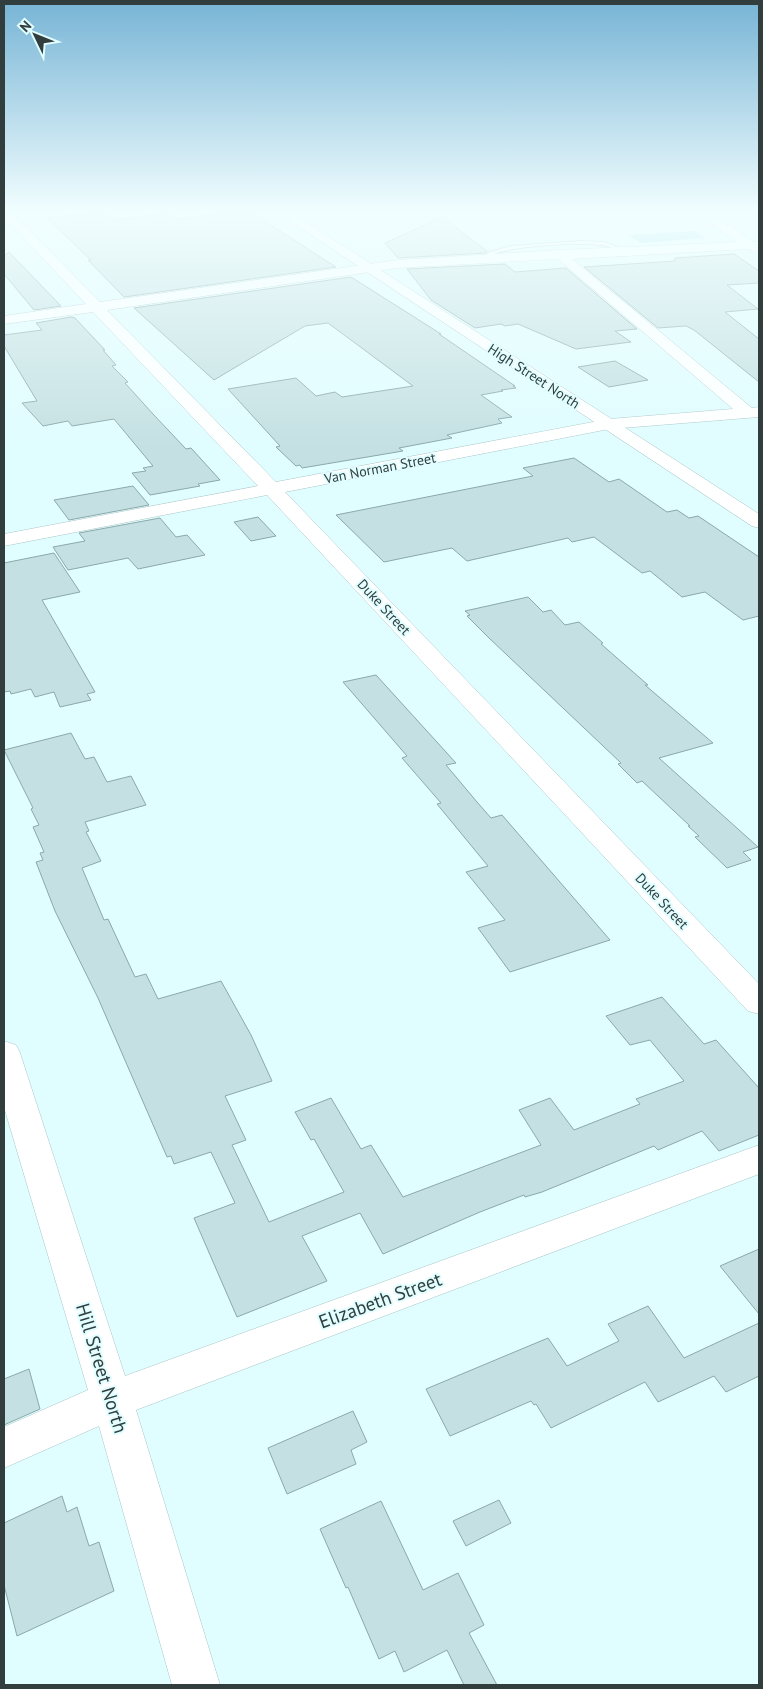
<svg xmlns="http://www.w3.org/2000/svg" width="763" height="1689" font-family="'PT Sans',sans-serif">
<rect width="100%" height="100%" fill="#e0fdff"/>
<path fill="#a6e4e8" d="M 694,231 L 705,238 L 640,243 L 629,235 Z"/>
<path fill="#c4e0e2" stroke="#8ca8a9" d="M 94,213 L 106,213 L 114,220 L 171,213 L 178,219 L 228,213 L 252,213 L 336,267 L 124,297 L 88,260 L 91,260 L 47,218 Z
M 442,217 L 487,251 L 485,253 L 398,258 L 385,243 Z
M 9,252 L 61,306 L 34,310 L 4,274 L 4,256 Z
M 734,254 L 759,271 L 759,283 L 727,285 L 758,309 L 725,312 L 759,339 L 759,382 L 694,330 L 686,326 L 658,328 L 584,267 L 675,261 L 675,258 Z
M 505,264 L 515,272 L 566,268 L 637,329 L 615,331 L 631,342 L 576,349 L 518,324 L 505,326 L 501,324 L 475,328 L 431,300 L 407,269 Z
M 351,277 L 441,334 L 439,334 L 515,386 L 513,386 L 516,388 L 501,390 L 503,391 L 481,395 L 512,417 L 498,419 L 502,423 L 447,435 L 452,438 L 399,448 L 403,451 L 302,468 L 300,465 L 296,466 L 276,447 L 280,446 L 228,389 L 296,378 L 316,396 L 335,392 L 342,397 L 413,386 L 328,323 L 305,326 L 214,380 L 134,308 Z
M 71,317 L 75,318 L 105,350 L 103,350 L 116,365 L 112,366 L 128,382 L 125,383 L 153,414 L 186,449 L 191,448 L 220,480 L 198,484 L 200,486 L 150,495 L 132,473 L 146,471 L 143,468 L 153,466 L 114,419 L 72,426 L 68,421 L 43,426 L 22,403 L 37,401 L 4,346 L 4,335 L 42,330 L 36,323 Z
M 615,361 L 648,380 L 609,387 L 578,367 Z
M 574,458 L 609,482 L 619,479 L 667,512 L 677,510 L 689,518 L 698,516 L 759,557 L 759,616 L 743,620 L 705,592 L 682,597 L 650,571 L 642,573 L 594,537 L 572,542 L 568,538 L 467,561 L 452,548 L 384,562 L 336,515 L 533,476 L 523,468 Z
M 133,486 L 149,505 L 69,520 L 54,500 Z
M 258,517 L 276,536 L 251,541 L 234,522 Z
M 160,518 L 176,537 L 187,535 L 205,555 L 138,569 L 128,558 L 68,570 L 53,547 L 85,541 L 79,533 Z
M 54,553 L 80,592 L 42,600 L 95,692 L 87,694 L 91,700 L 60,707 L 54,692 L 35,697 L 31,689 L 11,694 L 10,691 L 4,692 L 4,563 Z
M 528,597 L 543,612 L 551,610 L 565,625 L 579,622 L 603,643 L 601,644 L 648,685 L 645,685 L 713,743 L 659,758 L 758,847 L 743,852 L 751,860 L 727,868 L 695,837 L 699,836 L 688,826 L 690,826 L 642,781 L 637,783 L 618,764 L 621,763 L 489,638 L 467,616 L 470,615 L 465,611 Z
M 376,675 L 456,763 L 446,765 L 477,802 L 491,818 L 502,815 L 610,940 L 510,972 L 478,928 L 505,920 L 466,872 L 488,866 L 437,804 L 441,803 L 402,758 L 407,756 L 343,682 Z
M 71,733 L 85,759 L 94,757 L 107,782 L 131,776 L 146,805 L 85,822 L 89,831 L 86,832 L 101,861 L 82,868 L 104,920 L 108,919 L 135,977 L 146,974 L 158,999 L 221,981 L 251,1035 L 272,1081 L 225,1096 L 246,1140 L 232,1145 L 269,1222 L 344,1192 L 314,1139 L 311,1140 L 295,1112 L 331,1098 L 361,1149 L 371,1145 L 403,1197 L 541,1145 L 519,1110 L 550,1098 L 574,1130 L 640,1104 L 636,1099 L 684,1081 L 650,1040 L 630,1045 L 606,1016 L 662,997 L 704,1044 L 716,1040 L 759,1088 L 759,1135 L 719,1151 L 702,1131 L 658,1150 L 654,1146 L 542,1192 L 525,1197 L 524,1195 L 480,1212 L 383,1254 L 360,1213 L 302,1236 L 327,1281 L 237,1317 L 194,1218 L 235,1203 L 211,1152 L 174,1164 L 171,1156 L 167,1157 L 98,998 L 55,911 L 36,862 L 43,860 L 40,853 L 44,852 L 33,827 L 39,825 L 31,809 L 33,808 L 4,750 Z
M 759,1249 L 759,1314 L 720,1266 Z
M 648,1306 L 684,1358 L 759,1323 L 759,1376 L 726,1392 L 714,1376 L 658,1402 L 645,1382 L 551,1428 L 536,1404 L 534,1405 L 531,1401 L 450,1436 L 426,1389 L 548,1338 L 567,1366 L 619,1341 L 608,1324 Z
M 29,1369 L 40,1409 L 4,1425 L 4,1379 Z
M 353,1411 L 367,1442 L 351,1450 L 356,1464 L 287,1494 L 268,1448 Z
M 62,1496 L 67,1512 L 77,1507 L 89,1546 L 99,1542 L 114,1591 L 17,1636 L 4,1585 L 4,1523 Z
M 499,1500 L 511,1523 L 466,1546 L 453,1521 Z
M 381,1501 L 423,1590 L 458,1573 L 484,1625 L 469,1633 L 497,1685 L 464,1685 L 447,1650 L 404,1672 L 395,1651 L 379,1659 L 348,1587 L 346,1588 L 320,1529 Z"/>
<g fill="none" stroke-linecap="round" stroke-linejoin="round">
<g stroke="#aac6c7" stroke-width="2">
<path id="service" d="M 580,241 L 605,242 L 627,251 L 624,253 C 617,250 610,246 602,245 C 574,242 520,245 494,254 L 495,258 L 492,260 L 487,253 L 511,246 Z"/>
</g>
<g stroke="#aac6c7" stroke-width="1">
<path id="minor" d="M 4,213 L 12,213 L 100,302 L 398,260 L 559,250 L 737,242 L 696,213 L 710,213 L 753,242 L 759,241 L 759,249 L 754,252 L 748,249 L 572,259 L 752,408 L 759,407 L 759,417 L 609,429 L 285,492 L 759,984 L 759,1014 L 748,1011 L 267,495 L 4,546 L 4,534 L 258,486 L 93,312 L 4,324 L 4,316 L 86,304 L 4,217 ZM 558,259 L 733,409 L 609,419 L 276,482 L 107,310 L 398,268 Z
M 4,1041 L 16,1045 L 20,1053 L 125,1376 L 759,1145 L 759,1174 L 136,1410 L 220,1685 L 172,1685 L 99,1426 L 4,1468 L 4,1427 L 88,1390 L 4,1107 Z"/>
</g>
<g stroke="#aac6c7" stroke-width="1">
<path id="secondary" d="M 278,213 L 292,213 L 759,514 L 759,528 L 752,526 Z"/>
</g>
<use href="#service" fill="#fff" fill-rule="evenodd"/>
<use href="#minor" fill="#fff" fill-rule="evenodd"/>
<use href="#secondary" fill="#fff" fill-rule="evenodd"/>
</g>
<linearGradient id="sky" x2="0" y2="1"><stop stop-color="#77b4d5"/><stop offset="0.47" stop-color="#f1feff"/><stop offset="1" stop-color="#f1feff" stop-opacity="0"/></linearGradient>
<rect width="763" height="449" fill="url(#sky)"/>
<g text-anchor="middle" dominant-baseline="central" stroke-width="4" stroke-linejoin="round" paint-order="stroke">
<g font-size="14" fill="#323e3e" stroke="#e0fdff">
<text transform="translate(534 376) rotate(33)">High Street North</text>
<text transform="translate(380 468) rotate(-11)">Van Norman Street</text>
<text transform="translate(384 607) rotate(47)">Duke Street</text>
<text transform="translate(662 901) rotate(47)">Duke Street</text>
</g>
<g font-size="19" fill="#323e3e" stroke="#e0fdff">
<text transform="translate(380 1300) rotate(-20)">Elizabeth Street</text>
<text transform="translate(102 1368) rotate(73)">Hill Street North</text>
</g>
</g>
<rect width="763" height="1689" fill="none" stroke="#323e3e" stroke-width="10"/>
<g transform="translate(35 35) rotate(313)" stroke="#e0fdff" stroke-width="4" paint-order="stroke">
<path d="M0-4L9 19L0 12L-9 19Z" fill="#323e3e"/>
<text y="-8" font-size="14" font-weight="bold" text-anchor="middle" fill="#323e3e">N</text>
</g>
</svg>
